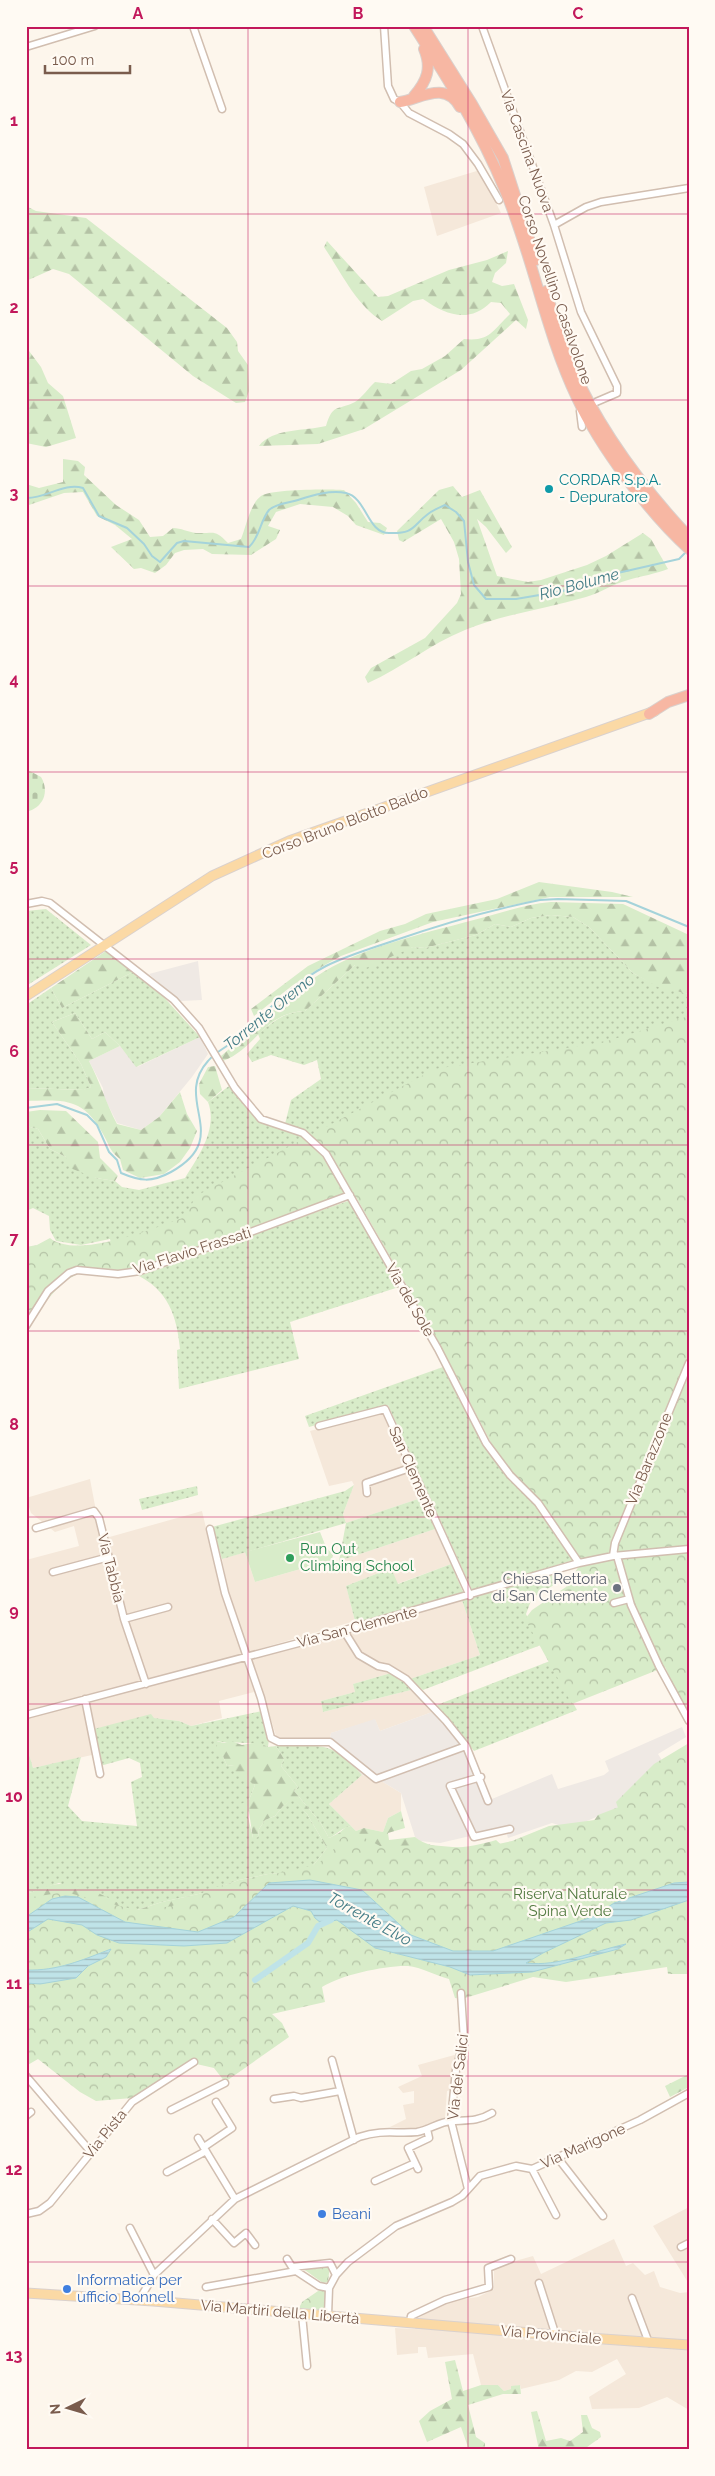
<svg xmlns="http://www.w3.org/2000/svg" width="715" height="2476" font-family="Raleway,sans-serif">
<defs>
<pattern id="grass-dots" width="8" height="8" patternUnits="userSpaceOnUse" patternTransform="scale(1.25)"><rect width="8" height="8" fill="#d8ecc9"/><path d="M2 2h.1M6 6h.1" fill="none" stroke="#b4c2a5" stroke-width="1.8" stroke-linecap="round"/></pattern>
<pattern id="forest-firs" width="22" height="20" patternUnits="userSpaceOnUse" patternTransform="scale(1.25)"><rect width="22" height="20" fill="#d8ecc9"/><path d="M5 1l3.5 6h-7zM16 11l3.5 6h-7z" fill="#b4c2a5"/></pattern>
<pattern id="cemetery-stones" width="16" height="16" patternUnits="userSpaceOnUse" patternTransform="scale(1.25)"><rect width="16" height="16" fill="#d8ecc9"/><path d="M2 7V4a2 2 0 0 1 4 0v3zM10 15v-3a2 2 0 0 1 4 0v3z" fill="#b4c2a5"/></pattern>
<pattern id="park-crowns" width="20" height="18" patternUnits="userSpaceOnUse" patternTransform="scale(1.25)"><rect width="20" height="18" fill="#d8ecc9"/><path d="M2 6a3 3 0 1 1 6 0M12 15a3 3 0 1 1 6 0" fill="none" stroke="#b4c2a5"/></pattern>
<pattern id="water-rules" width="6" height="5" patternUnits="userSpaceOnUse" patternTransform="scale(1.25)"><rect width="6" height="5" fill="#bfe3e8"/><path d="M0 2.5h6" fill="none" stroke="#a0bbbe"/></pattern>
</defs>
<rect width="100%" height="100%" fill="#fdf6ec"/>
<path fill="#f5e8da" d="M 480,170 L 501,213 L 437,236 L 424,187 Z
M 383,1412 L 421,1498 L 346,1523 L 343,1514 L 354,1485 L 352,1481 L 329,1486 L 310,1431 Z
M 90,1479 L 109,1580 L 142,1682 L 27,1711 L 26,1560 L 79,1546 L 74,1526 L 55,1532 L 31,1513 L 26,1498 Z
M 202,1511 L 222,1595 L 242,1654 L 147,1681 L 127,1620 L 106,1538 Z
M 435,1529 L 451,1564 L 397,1584 L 391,1568 L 346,1586 L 355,1621 L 249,1652 L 229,1595 L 222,1559 L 245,1552 L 255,1582 L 332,1560 L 339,1561 Z
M 462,1600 L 480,1655 L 410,1679 L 393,1668 L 370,1659 L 361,1651 L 350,1632 Z
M 342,1635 L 355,1654 L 365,1663 L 391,1673 L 353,1684 L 355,1692 L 321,1701 L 323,1712 L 415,1689 L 435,1711 L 380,1731 L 375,1720 L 331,1733 L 330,1739 L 282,1739 L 276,1736 L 262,1690 L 219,1701 L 222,1718 L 191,1726 L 179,1721 L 154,1718 L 88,1730 L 92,1755 L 33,1768 L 26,1744 L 26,1719 Z
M 362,1775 L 383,1782 L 401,1793 L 401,1811 L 388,1818 L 383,1832 L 364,1828 L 356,1831 L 329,1804 Z
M 458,2054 L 451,2090 L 447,2091 L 445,2117 L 435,2123 L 415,2129 L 390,2127 L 406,2119 L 403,2105 L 414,2103 L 414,2091 L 403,2093 L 398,2087 L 422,2076 L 418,2065 Z
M 689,2207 L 689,2284 L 653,2226 Z
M 614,2239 L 626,2266 L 633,2263 L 645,2275 L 654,2271 L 660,2287 L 680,2293 L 689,2292 L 689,2410 L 667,2397 L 639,2408 L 592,2409 L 589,2397 L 626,2374 L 617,2359 L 592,2372 L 576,2371 L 559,2380 L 521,2389 L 520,2385 L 511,2387 L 511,2389 L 504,2391 L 498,2385 L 481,2385 L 473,2354 L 428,2358 L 426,2347 L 418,2347 L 418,2353 L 397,2355 L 395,2328 L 415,2329 L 415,2320 L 439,2306 L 450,2301 L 478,2297 L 494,2289 L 494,2267 L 533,2256 L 541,2274 Z"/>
<path fill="#efe9e4" d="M 198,961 L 202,1000 L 180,1001 L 149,974 Z
M 200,1037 L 208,1054 L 192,1077 L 159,1117 L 141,1130 L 117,1123 L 104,1097 L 103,1088 L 89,1061 L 120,1046 L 137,1067 Z
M 435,1711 L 463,1745 L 487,1801 L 552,1774 L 558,1789 L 604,1775 L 609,1771 L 605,1761 L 682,1727 L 686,1737 L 658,1754 L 663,1762 L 624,1805 L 580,1824 L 565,1827 L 552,1823 L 508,1838 L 505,1828 L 440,1843 L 420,1841 L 415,1837 L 401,1793 L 383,1782 L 362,1775 L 331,1747 L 330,1739 L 331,1733 L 375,1719 L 380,1731 Z"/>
<path fill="url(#grass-dots)" d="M 46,909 L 91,945 L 26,986 L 26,911 Z
M 551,915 L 573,917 L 589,927 L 633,973 L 658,986 L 689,994 L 689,1068 L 320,1143 L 304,1130 L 285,1124 L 291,1100 L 321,1079 L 317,1060 L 304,1065 L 271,1055 L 252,1062 L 247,1054 L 260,1039 L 258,1034 C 274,1021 284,1012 305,1011 L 355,965 L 413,947 L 425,948 L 476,935 L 495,924 L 511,927 L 531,918 Z
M 133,972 L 161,994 L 200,1037 L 136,1067 L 120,1046 L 105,1032 L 92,1039 L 75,1013 L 52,1022 L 81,1064 L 91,1087 L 84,1090 L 26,1088 L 26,1005 L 51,988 L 62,1008 Z
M 229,1086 L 259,1121 L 295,1133 L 309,1141 L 345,1193 L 117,1272 L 110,1239 L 81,1245 L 56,1241 L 50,1230 L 49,1216 L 33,1208 L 26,1211 L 26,1126 L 38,1129 L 50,1149 L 66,1157 L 96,1178 L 115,1181 L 122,1187 L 139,1190 L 185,1178 C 199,1156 218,1128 208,1102 Z
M 348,1201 L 351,1202 L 399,1287 L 290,1322 L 299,1359 L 179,1389 L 177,1350 L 180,1349 C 177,1316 168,1290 137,1275 Z
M 443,1367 L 474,1422 L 531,1497 L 574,1560 L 472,1590 L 388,1405 L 309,1427 L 305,1416 Z
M 354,1485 L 343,1514 L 346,1523 L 421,1498 L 435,1529 L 339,1561 L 346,1523 L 222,1559 L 212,1527 L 345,1491 Z
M 197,1486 L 198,1495 L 142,1510 L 139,1499 Z
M 451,1564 L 463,1592 L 359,1622 L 355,1621 L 346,1586 L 391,1568 L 398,1584 Z
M 556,1574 L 559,1582 L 532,1598 L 526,1614 L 541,1645 L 423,1690 L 410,1679 L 480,1655 L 462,1600 Z
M 550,1661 L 577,1710 L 474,1751 L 437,1705 Z
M 391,1673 L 415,1689 L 323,1712 L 321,1701 L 355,1692 L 353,1684 Z
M 262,1711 L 269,1739 L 268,1747 C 251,1740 234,1745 217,1741 L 227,1766 L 234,1765 L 241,1775 L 255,1785 L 249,1800 L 248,1817 L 253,1838 L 258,1837 L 259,1829 L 265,1820 L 275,1816 L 283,1806 L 293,1798 L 307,1814 L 327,1848 L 308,1872 L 268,1874 L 239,1880 L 203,1893 L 162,1902 L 131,1912 L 59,1883 L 26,1894 L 26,1744 L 33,1768 L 81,1757 L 68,1806 L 82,1821 L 137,1826 L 131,1782 L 142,1777 L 140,1763 L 129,1758 L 100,1766 L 94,1729 L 151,1714 L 154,1718 L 179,1721 L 191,1726 Z
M 276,1746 C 320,1747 330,1738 362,1775 L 329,1804 L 351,1826 C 343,1827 336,1835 329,1838 L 320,1822 L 294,1791 L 298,1787 L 281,1766 L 284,1759 Z"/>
<path fill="url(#forest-firs)" d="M 26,206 L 36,211 L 86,218 L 227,328 L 237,342 L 238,351 L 248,365 L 249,391 L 245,402 L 236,403 L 193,376 L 69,274 L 53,269 L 26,281 Z
M 327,241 L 378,297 L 388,296 L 449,270 L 487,260 L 508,251 L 506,263 L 495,273 L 492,282 L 502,286 L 514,284 L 528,320 L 526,329 L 516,320 L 461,370 L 364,429 L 318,444 L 259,446 C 272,428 306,431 326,426 C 333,403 337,411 355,402 C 363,397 368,388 375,382 L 391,384 L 411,371 L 422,369 L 445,356 L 464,339 C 490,342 493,330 510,314 L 501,303 L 491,302 C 469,324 446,315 423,299 L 413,301 L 382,321 C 356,305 341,272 324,247 Z
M 26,347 L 41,367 L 48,383 L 63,396 L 76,438 L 46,447 L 26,443 Z
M 63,459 L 78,461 L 85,467 L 84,475 L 116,505 L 139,520 L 150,537 L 163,536 L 173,528 C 181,528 188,532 196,533 C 214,534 214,528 228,543 L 241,539 C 246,527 250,504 261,496 C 271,489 330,489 344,490 L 356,503 L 368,522 L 380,523 L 387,528 L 384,535 L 356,525 L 348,516 L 333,507 L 300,504 L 276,512 L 268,526 L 280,530 L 276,539 L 251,555 L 212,554 L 203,549 L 184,550 L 175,553 L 166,565 L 155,573 L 141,568 L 134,569 L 111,547 L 132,539 L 115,525 L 97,516 L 83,492 L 64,493 L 26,506 L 26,484 L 39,488 L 63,482 Z
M 453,486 L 462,497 L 480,490 L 512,547 L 506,553 L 486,527 L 477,519 L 497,576 L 528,582 L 541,580 L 587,565 L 606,556 L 643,533 L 651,539 L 668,569 C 655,574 642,576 628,580 C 613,584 600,593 586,597 C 545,609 504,614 465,630 C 430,644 402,668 368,683 L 365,677 L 371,668 L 425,638 L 457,603 L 461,594 L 459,559 L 454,542 L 441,519 L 403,542 L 399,540 L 397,531 L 439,490 Z
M 539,882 L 612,892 L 633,897 L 550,897 L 433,922 L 341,956 L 323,966 L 293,985 L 254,1016 L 251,1009 L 308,966 L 380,931 L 405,924 L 426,914 L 497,899 Z
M 551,902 L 623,904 L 689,935 L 689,994 L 658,987 L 633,973 L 589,927 L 573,917 L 551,915 L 531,918 L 511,927 L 495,924 L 476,935 L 425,948 L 413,947 L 366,968 L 355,965 L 305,1011 C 263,1013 257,1048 223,1061 L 221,1056 C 252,1030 281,1001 314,978 C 360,946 431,932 485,917 C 507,911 528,904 551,902 Z
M 106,951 L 133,972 L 62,1008 L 51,988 Z
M 75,1013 L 92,1039 L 105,1032 L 120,1046 L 89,1061 C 100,1082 106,1103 117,1124 L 141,1130 L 159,1117 L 180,1092 L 187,1114 L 197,1131 L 190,1148 L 180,1162 L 164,1174 L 140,1178 L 123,1170 L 120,1159 C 109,1150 110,1146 103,1134 C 83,1097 64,1100 26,1101 L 26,1088 L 83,1090 L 91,1087 L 81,1064 L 52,1022 Z
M 215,1066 L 222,1090 L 208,1102 L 200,1094 L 199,1084 L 208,1067 Z
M 40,1110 L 66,1111 L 98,1142 L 100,1158 L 118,1176 L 115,1181 L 96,1178 L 70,1168 L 66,1157 L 50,1149 L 38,1129 L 26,1126 L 26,1112 Z
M 216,1741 L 224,1743 L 231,1741 L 242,1745 L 257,1742 L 268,1747 L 276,1746 L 284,1759 L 281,1766 L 298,1787 L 294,1791 L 320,1822 L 329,1838 L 339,1833 L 346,1827 L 351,1826 L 356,1831 L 364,1828 L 383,1832 L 388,1818 L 401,1811 L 405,1828 L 388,1833 L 389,1840 L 415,1837 C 436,1854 473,1847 496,1840 L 506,1849 L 588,1829 L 598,1815 L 624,1805 L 689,1808 L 234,1917 L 26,1917 L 26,1894 C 36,1891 49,1884 60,1884 C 80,1883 116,1899 131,1912 L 162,1902 L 203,1893 L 239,1880 L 268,1874 L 308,1872 L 327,1848 L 307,1814 L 293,1799 L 283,1806 L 275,1816 L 265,1820 L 259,1829 L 258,1837 L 253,1839 L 249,1812 L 241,1804 L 249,1800 L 255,1785 L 241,1776 L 235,1776 L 234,1765 L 227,1766 L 223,1756 L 216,1750 Z
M 689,2074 L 689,2087 L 670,2097 L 665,2086 Z
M 455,2360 L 463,2391 L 481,2385 L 498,2385 L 504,2391 L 511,2389 L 511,2386 L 520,2385 L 521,2394 L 503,2394 L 468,2405 L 476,2437 L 485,2443 L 485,2450 L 469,2450 L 461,2427 L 427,2442 L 419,2421 L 430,2411 L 452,2399 L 445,2362 Z
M 537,2411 L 546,2441 L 561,2438 L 570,2441 L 583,2432 L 581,2415 L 587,2415 L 592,2428 L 600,2432 L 601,2437 L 583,2450 L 539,2450 L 531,2412 Z"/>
<path fill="url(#cemetery-stones)" d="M 26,769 L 41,777 C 50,792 43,808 26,812 Z"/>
<path fill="url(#park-crowns)" d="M 689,1016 L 689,1717 L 665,1667 L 572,1704 L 525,1619 L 532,1610 L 566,1587 L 582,1561 L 537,1496 L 520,1482 L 500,1460 L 436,1337 L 356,1197 L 136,1273 C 68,1264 67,1276 26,1327 L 26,1247 L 37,1245 L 50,1238 C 77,1260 155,1228 185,1217 L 196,1196 L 435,1069 L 604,1042 Z
M 689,1743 L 689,1974 L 668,1974 L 667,1967 L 566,1982 L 533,1977 L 462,1999 L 455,1998 L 449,1979 C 436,1976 421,1967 408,1966 C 387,1965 340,1975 322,1987 L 325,2002 L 272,2014 L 282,2023 L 289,2037 L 225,2082 L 214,2068 L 192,2063 L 132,2098 L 96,2101 L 80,2092 L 38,2059 L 26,2066 L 26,1898 L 65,1892 L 140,1911 L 172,1906 L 216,1887 L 315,1865 L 330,1855 L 340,1839 L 347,1834 L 357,1834 L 380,1846 L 430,1845 L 475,1849 L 512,1841 L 549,1826 L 610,1818 L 620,1814 L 616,1802 L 654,1764 Z
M 330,2265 L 328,2282 L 323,2283 L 302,2268 Z
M 321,2289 L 327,2289 L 326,2305 L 322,2310 L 299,2308 L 302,2302 Z"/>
<path fill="#d8ecc9" d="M 320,1532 L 326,1547 L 333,1555 L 332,1560 L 255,1582 L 245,1552 Z"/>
<path fill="url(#water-rules)" stroke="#a5d3da" d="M 310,1880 L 362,1890 L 411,1935 L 453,1951 L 493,1951 L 595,1916 L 614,1903 L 674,1883 L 689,1882 L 689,1900 L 631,1920 L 606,1923 L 543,1953 L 526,1963 C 558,1967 594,1951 626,1944 L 618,1949 L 532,1972 L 470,1975 L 450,1967 L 375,1948 L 337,1920 L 321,1923 L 315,1918 L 311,1911 L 293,1906 L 227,1943 L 184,1946 L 119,1943 L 97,1935 L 82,1925 L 48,1919 L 26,1933 L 26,1917 L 52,1899 L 65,1896 L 78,1897 L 125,1922 L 198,1932 L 234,1917 L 269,1883 Z
M 111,1949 L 106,1957 L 88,1966 L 76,1978 L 40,1984 L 26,1983 L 26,1970 C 58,1971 82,1960 111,1949 Z"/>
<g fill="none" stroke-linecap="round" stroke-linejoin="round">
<path stroke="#a5d3da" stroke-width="2" d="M 26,498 C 45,499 64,482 83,488 L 99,516 L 127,528 L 144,544 L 152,556 L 160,562 L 177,543 L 184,541 L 249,547 C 260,537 260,521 269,510 C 277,503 289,503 298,500 C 313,495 330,490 346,493 C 367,498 367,533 389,533 C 415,534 412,526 428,514 C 433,510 439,508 445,505 L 456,512 L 464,521 L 468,562 L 474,585 L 486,599 L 516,599 L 563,591 L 587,580 L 679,559 L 687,551
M 26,1108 L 57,1104 L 87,1115 L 97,1125 L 109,1152 L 117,1160 L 121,1173 C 140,1181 151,1183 171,1172 C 234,1137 172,1101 208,1061 C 216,1051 229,1046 238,1038 C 265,1013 293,983 326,966 C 346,956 369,949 390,942 C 439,925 489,910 540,900 L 558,899 L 626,901 L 689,927"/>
<path stroke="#bfe3e8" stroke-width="6" d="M 255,1980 L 308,1943 L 318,1926 L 331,1920"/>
<g stroke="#d1beb0" stroke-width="9">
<path id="minor" d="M 193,26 L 222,109
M 384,26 L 388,86 L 394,99 L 400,102 L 409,113 L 449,134 L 463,144 L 478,164 L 499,200
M 482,26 L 554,225 L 581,312 L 617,386 L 617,393 L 596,402
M 26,47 L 95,26
M 554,225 L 586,207 L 601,202 L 689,188
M 580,411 L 582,427
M 26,904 L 42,901 L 50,903 L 174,1000 L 199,1028 L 235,1088 L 261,1119 L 303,1133 L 326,1154 L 438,1349 L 486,1443 L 510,1475 L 538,1503 L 579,1563
M 26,1326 L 48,1291 L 69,1273 L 77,1270 L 118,1274 L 140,1271 L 240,1236 L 350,1195
M 319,1426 L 385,1409 L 470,1596
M 367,1493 L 366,1483 L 410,1468
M 36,1528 L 94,1511 L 99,1518 L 124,1619 L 146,1684
M 210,1529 L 225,1593 L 261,1698 L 271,1738 L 279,1742 L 330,1742 L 376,1779 L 466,1746
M 613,1556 L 615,1543 L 689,1363
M 617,1556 L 631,1605 L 659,1666 L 689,1721
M 53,1572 L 109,1557
M 614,1603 L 629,1599
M 124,1619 L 168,1607
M 344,1631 L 359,1655 L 378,1666 L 388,1668 L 406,1679 L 446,1721 L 466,1746 L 488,1801
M 85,1699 L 100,1774
M 26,1715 L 310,1640 L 579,1563 L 613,1556 L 689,1549
M 481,1777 L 450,1786 L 474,1837 L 510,1829
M 461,1993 L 464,2040 L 456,2070 L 451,2121 L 468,2189
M 332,2060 L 354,2140
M 26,2076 L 91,2152
M 274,2099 L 294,2096 L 301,2098 L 340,2091
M 171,2110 L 225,2083
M 26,2116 L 31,2112
M 198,2138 L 235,2199
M 204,2147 L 232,2128 L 216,2102
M 557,2157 L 603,2216
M 418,2169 L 408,2148 L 429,2138 L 427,2129
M 532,2169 L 556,2215
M 167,2172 L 206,2151
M 375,2181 L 415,2163
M 26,2214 L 39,2211 L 50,2203 L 132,2102 L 194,2062
M 212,2219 L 234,2243 L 246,2233 L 255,2245
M 130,2228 L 154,2275
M 681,2247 L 689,2243
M 287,2259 L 292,2267 L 330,2263 L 336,2275
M 539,2283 L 556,2336
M 206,2287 L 296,2271 L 319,2286 L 329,2288
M 632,2298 L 649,2343
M 139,2300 L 154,2275 L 235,2199 L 359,2137 C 384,2129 395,2134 417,2132 C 429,2130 439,2122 451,2121 C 467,2120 477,2122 492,2113
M 302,2315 L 307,2366
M 328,2315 L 329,2288 L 336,2275 L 348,2262 L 396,2226 L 452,2202 L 462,2196 L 480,2176 L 516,2166 L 532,2169 L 640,2120 L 689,2093
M 410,2322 L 411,2316 L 445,2300 L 489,2287 L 488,2268 L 511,2259"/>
</g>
<g stroke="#dad1cd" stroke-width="11">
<path id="major" d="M 26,996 L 212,876 L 289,841 L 655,711
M 26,2293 L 153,2301 L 589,2338 L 689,2345"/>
</g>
<g stroke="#dad1cd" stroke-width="12">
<path id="highway" d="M 414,26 C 448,79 480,130 504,188 C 533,256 545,331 577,398 C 600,447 649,513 689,549
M 423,26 L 472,104 L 503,158 L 536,260
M 414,96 C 427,81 432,68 424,49
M 400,102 C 420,99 445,80 460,107
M 546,291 C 554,315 560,341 570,364 C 599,429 640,485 689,537
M 649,714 L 668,702 L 689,695"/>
</g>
<use href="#minor" stroke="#fff" stroke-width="6"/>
<use href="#major" stroke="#fbd9a5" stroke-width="9"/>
<use href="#highway" stroke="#f7b7a3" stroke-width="10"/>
</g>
<path fill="none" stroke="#c2185b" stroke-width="1" stroke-opacity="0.55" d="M 248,26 L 248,2450M 468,26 L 468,2450M 26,214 L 689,214M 26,400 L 689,400M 26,586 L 689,586M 26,772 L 689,772M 26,959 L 689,959M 26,1145 L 689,1145M 26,1331 L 689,1331M 26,1517 L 689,1517M 26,1704 L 689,1704M 26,1890 L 689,1890M 26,2076 L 689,2076M 26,2262 L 689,2262"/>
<circle fill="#0f9aa8" stroke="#fffaf3" stroke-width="2" cx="549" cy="489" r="5"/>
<circle fill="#2e9e5b" stroke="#fffaf3" stroke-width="2" cx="290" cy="1558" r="5"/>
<circle fill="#6b7280" stroke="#fffaf3" stroke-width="2" cx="617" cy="1588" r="5"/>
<g fill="#3f7fe0" stroke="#fffaf3" stroke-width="2">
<circle cx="322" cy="2214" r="5"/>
<circle cx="67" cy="2289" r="5"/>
</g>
<g text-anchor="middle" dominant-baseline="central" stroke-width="4.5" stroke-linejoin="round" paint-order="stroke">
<g font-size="15" fill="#7a5c4d" stroke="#fffaf3">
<text transform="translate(527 151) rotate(70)">Via Cascina Nuova</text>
<text transform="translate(555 290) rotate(71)">Corso Novellino Casalvolone</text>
<text transform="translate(345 823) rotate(-21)">Corso Bruno Blotto Baldo</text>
<text transform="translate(192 1251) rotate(-18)">Via Flavio Frassati</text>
<text transform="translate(410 1300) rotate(60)">Via del Sole</text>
<text transform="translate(649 1459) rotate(-68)">Via Barazzone</text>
<text transform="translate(413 1472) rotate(66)">San Clemente</text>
<text transform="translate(111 1568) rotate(76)">Via Tabbia</text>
<text transform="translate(357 1627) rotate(-15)">Via San Clemente</text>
<text transform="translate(458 2077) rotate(-83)">Via dei Salici</text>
<text transform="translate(105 2134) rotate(-51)">Via Pista</text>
<text transform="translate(583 2146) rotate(-24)">Via Marigone</text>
<text transform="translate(280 2312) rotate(5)">Via Martiri della Libertà</text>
<text transform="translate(551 2335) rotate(5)">Via Provinciale</text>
</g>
<g font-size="15" fill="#0d838f" stroke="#fffaf3" text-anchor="start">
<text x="559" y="480">CORDAR S.p.A.<tspan x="559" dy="17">- Depuratore</tspan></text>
</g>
<g font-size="15" fill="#27864d" stroke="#fffaf3" text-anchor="start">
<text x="300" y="1549">Run Out<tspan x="300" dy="17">Climbing School</tspan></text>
</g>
<g font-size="15" fill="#5b616d" stroke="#fffaf3" text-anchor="end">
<text x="607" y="1579">Chiesa Rettoria<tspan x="607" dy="17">di San Clemente</tspan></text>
</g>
<g font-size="15" fill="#537a41" stroke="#fffaf3">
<text x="570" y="1894">Riserva Naturale<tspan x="570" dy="17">Spina Verde</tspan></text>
</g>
<g font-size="15" fill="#366cbe" stroke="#fffaf3" text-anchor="start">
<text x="332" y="2214">Beani</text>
<text x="77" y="2280">Informatica per<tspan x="77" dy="17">ufficio Bonnell</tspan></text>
</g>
<g font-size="16" font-style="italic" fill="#437c86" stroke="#fffaf3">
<text transform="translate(579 584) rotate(-15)">Rio Bolume</text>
<text transform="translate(269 1012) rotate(-39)">Torrente Oremo</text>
<text transform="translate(370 1919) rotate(29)">Torrente Elvo</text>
</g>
</g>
<rect width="715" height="2476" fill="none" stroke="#fffaf3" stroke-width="55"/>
<g transform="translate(68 2408) rotate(265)" stroke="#fffaf3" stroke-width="4" paint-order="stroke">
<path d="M0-4L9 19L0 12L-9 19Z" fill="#7a5c4d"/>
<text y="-8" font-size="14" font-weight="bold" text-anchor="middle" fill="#7a5c4d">N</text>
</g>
<path d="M45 65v8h85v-8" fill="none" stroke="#7a5c4d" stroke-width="2.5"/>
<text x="52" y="65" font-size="15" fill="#7a5c4d" stroke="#fffaf3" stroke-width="4" paint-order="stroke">100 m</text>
<rect x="28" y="28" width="660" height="2420" fill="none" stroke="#c2185b" stroke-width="2"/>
<g font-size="16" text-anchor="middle" font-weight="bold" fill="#c2185b">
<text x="138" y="19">A</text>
<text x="358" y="19">B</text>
<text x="578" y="19">C</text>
<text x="14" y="126">1</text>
<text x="14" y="313">2</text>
<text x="14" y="499">3</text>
<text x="14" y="685">4</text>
<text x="14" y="871">5</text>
<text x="14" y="1057">6</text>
<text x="14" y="1244">7</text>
<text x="14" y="1430">8</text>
<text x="14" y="1616">9</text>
<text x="14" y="1802">10</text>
<text x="14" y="1989">11</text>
<text x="14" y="2175">12</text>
<text x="14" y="2361">13</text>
</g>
</svg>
